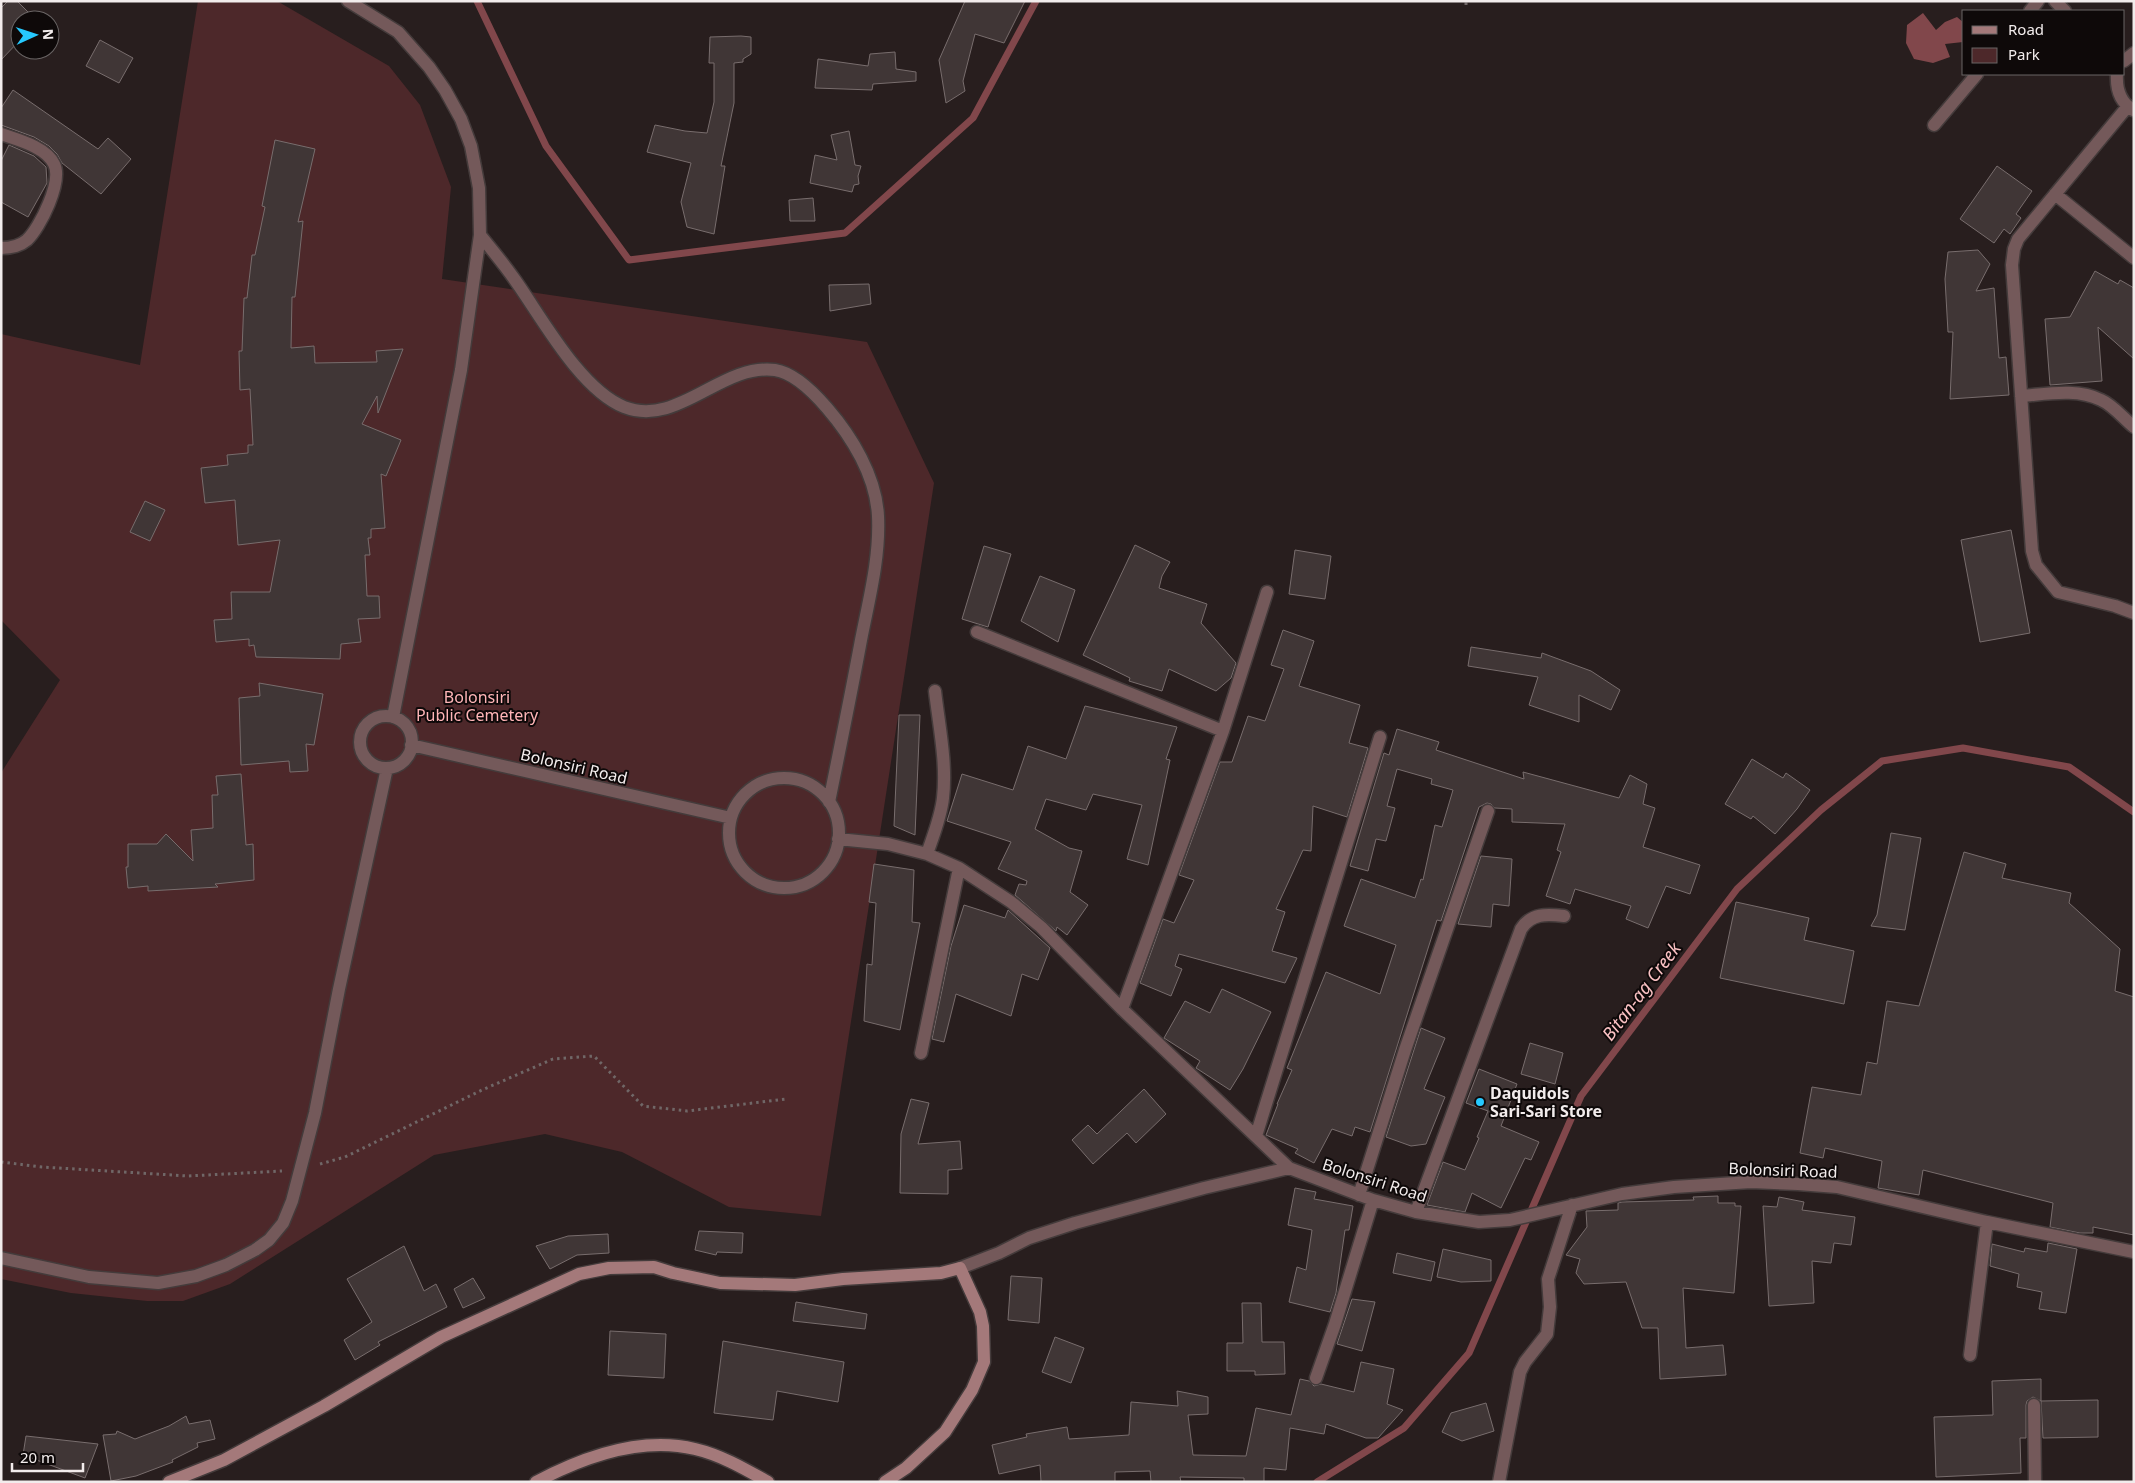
<svg xmlns="http://www.w3.org/2000/svg" width="2135" height="1483" font-family="'Noto Sans',sans-serif">
<rect width="100%" height="100%" fill="#281e1e"/>
<path fill="#4d282a" d="M 198,1 L 277,1 L 389,66 L 420,105 L 451,187 L 442,279 L 867,342 L 934,483 L 821,1216 L 729,1207 L 622,1152 L 545,1134 L 434,1155 L 230,1284 L 183,1301 L 147,1301 L 71,1293 L 1,1279 L 1,773 L 60,680 L 1,620 L 1,334 L 140,365 Z"/>
<path fill="#81474b" d="M 1923,13 L 1936,30 L 1945,22 L 1957,17 L 1964,23 L 1963,42 L 1945,44 L 1950,57 L 1933,63 L 1914,59 L 1906,43 L 1907,25 Z"/>
<g fill="none" stroke-linecap="round" stroke-linejoin="round">
<path stroke="#81474b" stroke-width="7" d="M 477,1 L 546,146 L 629,260 L 845,233 L 973,118 L 1036,1
M 1317,1482 L 1404,1428 L 1469,1353 L 1581,1096 L 1737,889 L 1821,810 L 1882,761 L 1963,748 L 2069,767 L 2134,812"/>
</g>
<path fill="#403636" stroke="#786d6d" d="M 8,1 L 17,1 L 36,20 L 20,20 L 20,40 L 1,60 L 1,8 Z
M 965,1 L 1025,1 L 1004,43 L 975,34 L 963,81 L 965,91 L 946,103 L 939,60 Z
M 741,36 L 751,37 L 751,54 L 743,59 L 743,62 L 734,63 L 734,103 L 721,166 L 725,166 L 714,234 L 687,227 L 681,202 L 691,163 L 647,152 L 655,125 L 685,131 L 707,133 L 714,102 L 714,63 L 709,63 L 710,37 Z
M 100,40 L 133,58 L 119,83 L 86,66 Z
M 895,52 L 896,69 L 916,72 L 916,81 L 873,84 L 872,90 L 815,88 L 818,59 L 868,66 L 870,54 Z
M 13,90 L 98,149 L 108,138 L 131,159 L 101,194 L 62,163 L 57,154 L 49,146 L 34,137 L 1,125 L 1,108 Z
M 849,131 L 855,165 L 861,166 L 858,176 L 859,184 L 854,185 L 852,192 L 810,183 L 815,155 L 837,160 L 831,135 Z
M 275,140 L 315,149 L 298,222 L 303,221 L 295,297 L 292,297 L 291,348 L 314,346 L 315,363 L 377,362 L 376,351 L 403,349 L 378,413 L 377,396 L 362,424 L 401,440 L 386,476 L 381,474 L 385,528 L 371,529 L 371,538 L 368,538 L 370,555 L 365,555 L 367,596 L 379,596 L 380,618 L 358,619 L 361,642 L 341,644 L 340,659 L 256,657 L 254,645 L 249,646 L 249,639 L 216,642 L 214,620 L 232,619 L 231,592 L 270,592 L 280,540 L 238,545 L 235,500 L 205,503 L 201,468 L 228,465 L 227,455 L 248,453 L 248,445 L 253,445 L 250,389 L 240,390 L 239,351 L 242,351 L 244,298 L 247,298 L 252,255 L 255,255 L 265,207 L 262,206 Z
M 9,145 L 34,156 L 46,167 L 47,183 L 28,217 L 1,202 L 1,161 Z
M 1997,166 L 2032,191 L 2016,214 L 2021,218 L 2010,234 L 2004,229 L 1994,243 L 1960,219 Z
M 813,198 L 815,221 L 790,221 L 789,200 Z
M 1978,250 L 1990,264 L 1976,291 L 1994,288 L 1999,358 L 2006,357 L 2009,395 L 1950,399 L 1953,332 L 1948,332 L 1945,279 L 1948,252 Z
M 2095,271 L 2118,284 L 2120,280 L 2134,288 L 2134,359 L 2098,327 L 2102,381 L 2050,385 L 2045,319 L 2070,317 Z
M 869,284 L 871,304 L 830,311 L 829,285 Z
M 145,501 L 165,510 L 150,541 L 130,532 Z
M 2011,530 L 2030,633 L 1980,642 L 1961,540 Z
M 1135,545 L 1170,562 L 1162,576 L 1159,588 L 1207,604 L 1201,623 L 1236,663 L 1231,678 L 1216,691 L 1169,669 L 1162,691 L 1129,681 L 1130,678 L 1083,655 Z
M 984,546 L 1011,554 L 988,627 L 962,619 Z
M 1295,550 L 1331,556 L 1325,599 L 1289,594 Z
M 1040,576 L 1075,590 L 1058,642 L 1021,621 Z
M 1283,630 L 1314,641 L 1299,686 L 1360,705 L 1349,743 L 1368,748 L 1347,817 L 1313,806 L 1311,851 L 1303,850 L 1276,909 L 1285,912 L 1272,951 L 1297,958 L 1285,983 L 1179,954 L 1175,966 L 1182,969 L 1171,996 L 1140,983 L 1163,919 L 1174,923 L 1194,880 L 1179,875 L 1220,762 L 1232,762 L 1248,716 L 1265,721 L 1284,669 L 1271,665 Z
M 1471,647 L 1541,658 L 1542,653 L 1591,671 L 1620,690 L 1611,710 L 1579,695 L 1579,722 L 1529,705 L 1538,677 L 1468,666 Z
M 259,683 L 323,694 L 314,745 L 306,744 L 308,771 L 290,772 L 289,761 L 241,765 L 239,698 L 260,696 Z
M 1085,706 L 1177,727 L 1166,759 L 1170,760 L 1148,865 L 1127,859 L 1142,805 L 1093,794 L 1086,810 L 1046,799 L 1035,829 L 1069,848 L 1082,851 L 1070,892 L 1088,905 L 1067,935 L 1057,927 L 1056,931 L 1015,895 L 1019,884 L 1026,885 L 1027,881 L 998,869 L 1011,842 L 947,821 L 962,774 L 1013,790 L 1028,746 L 1066,759 Z
M 899,715 L 920,715 L 915,835 L 894,826 Z
M 1397,729 L 1439,742 L 1436,750 L 1524,779 L 1523,772 L 1619,798 L 1630,775 L 1647,784 L 1643,804 L 1655,808 L 1643,847 L 1700,865 L 1690,894 L 1666,886 L 1648,928 L 1626,919 L 1631,906 L 1575,889 L 1570,904 L 1546,896 L 1561,852 L 1557,850 L 1565,824 L 1512,822 L 1512,809 L 1495,808 L 1491,804 L 1487,803 L 1479,807 L 1441,921 L 1437,920 L 1370,1132 L 1355,1127 L 1352,1136 L 1332,1129 L 1314,1163 L 1295,1153 L 1298,1149 L 1266,1135 L 1278,1104 L 1277,1104 L 1292,1070 L 1287,1068 L 1326,972 L 1380,994 L 1396,945 L 1344,926 L 1361,879 L 1415,898 L 1421,879 L 1423,880 L 1435,825 L 1442,827 L 1453,790 L 1431,784 L 1432,779 L 1397,769 L 1387,806 L 1395,808 L 1386,841 L 1376,839 L 1368,871 L 1350,866 L 1384,753 L 1389,755 Z
M 1752,759 L 1783,778 L 1786,773 L 1810,790 L 1797,809 L 1775,834 L 1753,816 L 1751,819 L 1725,804 Z
M 241,774 L 246,845 L 253,844 L 254,880 L 215,884 L 218,887 L 148,891 L 148,886 L 128,888 L 126,867 L 128,867 L 128,844 L 157,844 L 166,834 L 193,861 L 191,830 L 213,828 L 212,795 L 218,795 L 216,776 Z
M 1891,833 L 1921,838 L 1905,930 L 1871,926 L 1877,915 Z
M 1964,852 L 2006,864 L 2002,878 L 2071,893 L 2069,903 L 2120,949 L 2115,991 L 2134,997 L 2134,1235 L 2093,1227 L 2093,1233 L 2080,1233 L 2050,1227 L 2053,1203 L 1923,1170 L 1919,1195 L 1878,1188 L 1882,1161 L 1825,1148 L 1823,1158 L 1800,1153 L 1812,1087 L 1861,1095 L 1867,1062 L 1877,1064 L 1887,1001 L 1919,1006 Z
M 1481,856 L 1512,859 L 1509,906 L 1493,904 L 1491,927 L 1458,924 Z
M 874,864 L 914,870 L 912,922 L 920,923 L 900,1030 L 864,1021 L 867,964 L 872,965 L 876,903 L 869,902 Z
M 1736,902 L 1809,918 L 1804,940 L 1854,951 L 1844,1004 L 1720,978 Z
M 964,905 L 1005,918 L 1008,910 L 1050,948 L 1038,980 L 1022,974 L 1011,1016 L 956,994 L 944,1042 L 932,1039 L 951,946 Z
M 1222,989 L 1271,1012 L 1243,1069 L 1230,1090 L 1196,1068 L 1200,1061 L 1164,1038 L 1185,1001 L 1210,1013 Z
M 1421,1028 L 1445,1038 L 1424,1089 L 1445,1097 L 1426,1144 L 1411,1146 L 1386,1137 Z
M 1530,1043 L 1563,1053 L 1555,1084 L 1521,1074 Z
M 1479,1069 L 1517,1084 L 1501,1126 L 1539,1142 L 1531,1160 L 1525,1158 L 1501,1208 L 1472,1193 L 1465,1212 L 1427,1205 L 1443,1162 L 1465,1170 L 1479,1138 L 1477,1137 L 1488,1111 L 1466,1103 Z
M 1144,1089 L 1166,1114 L 1136,1143 L 1127,1133 L 1093,1164 L 1072,1140 L 1088,1125 L 1097,1134 Z
M 911,1099 L 929,1103 L 918,1144 L 960,1141 L 962,1169 L 948,1170 L 948,1194 L 900,1193 L 901,1134 Z
M 1295,1188 L 1316,1192 L 1314,1199 L 1353,1206 L 1349,1230 L 1345,1230 L 1336,1293 L 1330,1312 L 1289,1302 L 1297,1267 L 1306,1270 L 1312,1230 L 1288,1225 Z
M 1718,1196 L 1718,1203 L 1735,1203 L 1735,1206 L 1741,1206 L 1734,1293 L 1683,1288 L 1686,1348 L 1723,1345 L 1726,1375 L 1660,1379 L 1658,1328 L 1642,1328 L 1626,1282 L 1584,1284 L 1576,1273 L 1580,1259 L 1566,1255 L 1587,1227 L 1586,1211 L 1618,1210 L 1618,1203 L 1622,1202 L 1694,1200 L 1693,1197 Z
M 1779,1197 L 1804,1202 L 1802,1210 L 1855,1217 L 1851,1245 L 1834,1243 L 1831,1263 L 1812,1261 L 1814,1303 L 1769,1306 L 1763,1206 L 1777,1207 Z
M 699,1231 L 743,1233 L 742,1253 L 717,1252 L 716,1255 L 695,1250 Z
M 608,1234 L 609,1253 L 577,1255 L 550,1269 L 536,1246 L 568,1236 Z
M 2048,1243 L 2077,1249 L 2066,1313 L 2039,1309 L 2042,1292 L 2017,1287 L 2019,1274 L 1990,1266 L 1992,1244 L 2024,1252 L 2025,1248 L 2047,1252 Z
M 404,1246 L 424,1291 L 436,1284 L 447,1307 L 378,1342 L 380,1345 L 355,1360 L 344,1340 L 372,1322 L 347,1279 Z
M 1443,1249 L 1491,1260 L 1491,1281 L 1461,1282 L 1437,1277 Z
M 1397,1253 L 1435,1262 L 1431,1281 L 1393,1273 Z
M 1011,1276 L 1042,1278 L 1039,1323 L 1008,1320 Z
M 473,1278 L 485,1298 L 463,1308 L 454,1289 Z
M 1352,1299 L 1375,1302 L 1362,1351 L 1337,1344 Z
M 796,1302 L 867,1314 L 865,1329 L 793,1321 Z
M 1242,1303 L 1261,1303 L 1262,1342 L 1284,1342 L 1285,1374 L 1255,1375 L 1255,1371 L 1227,1371 L 1227,1343 L 1243,1343 Z
M 610,1331 L 666,1334 L 664,1378 L 608,1375 Z
M 1055,1337 L 1084,1348 L 1071,1383 L 1042,1372 Z
M 723,1341 L 844,1362 L 838,1402 L 777,1391 L 773,1420 L 714,1413 Z
M 1361,1362 L 1394,1369 L 1387,1404 L 1403,1410 L 1378,1438 L 1366,1438 L 1326,1424 L 1324,1434 L 1290,1428 L 1286,1470 L 1264,1468 L 1264,1482 L 1244,1482 L 1244,1478 L 1180,1477 L 1181,1482 L 1151,1482 L 1150,1471 L 1115,1472 L 1115,1482 L 1041,1482 L 1040,1465 L 999,1474 L 992,1445 L 1027,1437 L 1026,1434 L 1067,1427 L 1069,1439 L 1129,1435 L 1131,1402 L 1178,1406 L 1177,1391 L 1208,1397 L 1208,1414 L 1188,1415 L 1193,1455 L 1246,1456 L 1256,1408 L 1291,1415 L 1300,1379 L 1309,1381 L 1314,1386 L 1321,1384 L 1354,1392 Z
M 2041,1379 L 2041,1401 L 2033,1397 L 2027,1401 L 2026,1405 L 2026,1438 L 2020,1438 L 2021,1473 L 1936,1477 L 1934,1417 L 1993,1415 L 1992,1381 Z
M 2098,1400 L 2098,1437 L 2043,1438 L 2041,1401 Z
M 1486,1403 L 1494,1431 L 1462,1441 L 1442,1432 L 1451,1413 Z
M 186,1416 L 189,1424 L 210,1420 L 215,1439 L 197,1443 L 198,1447 L 172,1460 L 173,1462 L 136,1476 L 111,1481 L 103,1435 L 116,1434 L 117,1431 L 135,1439 L 169,1426 Z
M 26,1436 L 98,1444 L 85,1478 L 23,1455 Z"/>
<g fill="none" stroke-linecap="round" stroke-linejoin="round">
<g stroke="#443b3b" stroke-width="15">
<path id="minor" d="M 348,1 L 398,32 L 429,67 L 445,90 L 461,119 L 471,146 L 479,188 L 480,235 L 461,370 L 393,717
M 2055,1 L 2065,11
M 2030,11 L 2038,1
M 2124,61 L 2134,53
M 2117,74 C 2116,89 2120,102 2133,110
M 2128,106 L 2018,239 L 2014,249 L 2012,265 L 2032,551 L 2036,565 L 2058,592 L 2115,606 L 2134,613
M 1934,125 L 1977,74
M 1,134 C 18,140 46,147 54,164 C 63,181 40,228 27,240 C 20,246 10,248 1,248
M 2055,194 L 2134,258
M 480,235 C 492,250 504,264 515,280 C 542,318 580,389 624,407 C 678,428 721,363 775,370 C 795,373 815,394 827,408 C 852,437 876,476 878,516 C 880,558 869,599 861,640 C 851,694 840,748 829,802
M 2021,396 C 2047,394 2077,388 2101,400 C 2113,405 2124,419 2134,427
M 977,632 L 1223,731
M360 742a26 26 0 1 1 52 0a26 26 0 1 1-52 0Z
M 411,745 L 731,818
M729 833a55 55 0 1 1 110 0a55 55 0 1 1-110 0Z
M 838,839 L 888,844 L 927,854 L 959,868 L 1011,902 L 1041,927 L 1122,1009 L 1289,1168 L 1373,1200 L 1416,1212 L 1479,1222 L 1510,1220 L 1622,1194 L 1674,1187 L 1751,1182 L 1798,1184 L 1837,1187 L 1987,1222 L 2134,1252
M 927,854 C 933,836 941,817 943,798 C 947,763 939,726 935,691
M 1122,1009 L 1223,731 L 1267,592
M 921,1053 L 959,868
M 1256,1136 L 1380,737
M 1359,1195 L 1405,1050 L 1488,811
M 1416,1212 L 1521,929 C 1531,913 1547,914 1564,916
M 1,1258 L 89,1277 L 158,1283 L 196,1276 L 226,1265 L 255,1250 L 269,1240 L 283,1223 L 292,1201 L 315,1113 L 339,989 L 387,768
M 960,1268 L 999,1253 L 1029,1238 L 1075,1223 L 1204,1188 L 1289,1168
M 1970,1355 L 1987,1222
M 1316,1378 L 1335,1324 L 1373,1200
M 2034,1405 L 2035,1482
M 1499,1482 L 1520,1372 L 1525,1362 L 1547,1334 L 1550,1307 L 1548,1279 L 1572,1205"/>
</g>
<g stroke="#443b3b" stroke-width="15">
<path id="secondary" d="M 169,1482 L 224,1460 L 324,1406 L 441,1337 L 579,1274 L 609,1268 L 654,1267 L 673,1273 L 720,1283 L 795,1285 L 843,1279 L 941,1273 L 960,1268 L 980,1312 L 983,1326 L 984,1362 L 972,1390 L 945,1432 L 906,1468 L 885,1482
M 536,1482 C 583,1457 642,1436 695,1449 C 721,1455 745,1469 768,1482"/>
</g>
<path stroke="#706767" stroke-width="3" stroke-dasharray="2.5 4" stroke-linecap="butt" d="M 1466,5 L 1466,1
M 1,1162 L 42,1167 L 188,1176 L 282,1171
M 320,1164 L 345,1157 L 482,1090 L 553,1059 L 594,1056 L 643,1106 L 687,1111 L 786,1099"/>
<use href="#minor" stroke="#74595a" stroke-width="12"/>
<use href="#secondary" stroke="#a4797a" stroke-width="12"/>
</g>
<circle fill="#26c9fe" stroke="#0e0909" stroke-width="2" cx="1480" cy="1102" r="5"/>
<g text-anchor="middle" dominant-baseline="central" stroke-width="4" stroke-linejoin="round" paint-order="stroke">
<g font-size="16" fill="#ffb5b7" stroke="#0e0909">
<text x="477" y="697">Bolonsiri<tspan x="477" dy="18">Public Cemetery</tspan></text>
</g>
<g font-size="16" fill="#f2ecec" stroke="#0e0909">
<text transform="translate(574 766) rotate(13)">Bolonsiri Road</text>
<text transform="translate(1783 1170) rotate(2)">Bolonsiri Road</text>
<text transform="translate(1375 1180) rotate(18)">Bolonsiri Road</text>
</g>
<g font-size="16" font-weight="bold" fill="#f2ecec" stroke="#0e0909" text-anchor="start">
<text x="1490" y="1093">Daquidols<tspan x="1490" dy="18">Sari-Sari Store</tspan></text>
</g>
<g font-size="18" font-style="italic" fill="#fbc2c4" stroke="#0e0909">
<text transform="translate(1641 991) rotate(-53)">Bitan-ag Creek</text>
</g>
</g>
<rect width="2135" height="1483" fill="none" stroke="#f2ecec" stroke-width="5"/>
<rect x="1962" y="10" width="162" height="65" fill="#0e0909" stroke="#696464"/>
<rect x="1972" y="26" width="25" height="8" fill="#a4797a" stroke="#696464"/>
<text x="2008" y="35" font-size="15" fill="#f2ecec">Road</text>
<rect x="1972" y="48" width="25" height="15" fill="#4d282a" stroke="#696464"/>
<text x="2008" y="60" font-size="15" fill="#f2ecec">Park</text>
<g transform="translate(35 35) rotate(87)"><circle r="24" fill="#0e0909" stroke="#696464"/>
<path d="M0-4L9 19L0 12L-9 19Z" fill="#26c9fe"/>
<text y="-8" font-size="14" font-weight="bold" text-anchor="middle" fill="#f2ecec">N</text>
</g>
<path d="M12 1463v8h71v-8" fill="none" stroke="#f2ecec" stroke-width="2.5"/>
<text x="20" y="1463" font-size="15" fill="#f2ecec" stroke="#0e0909" stroke-width="4" paint-order="stroke">20 m</text>
</svg>
